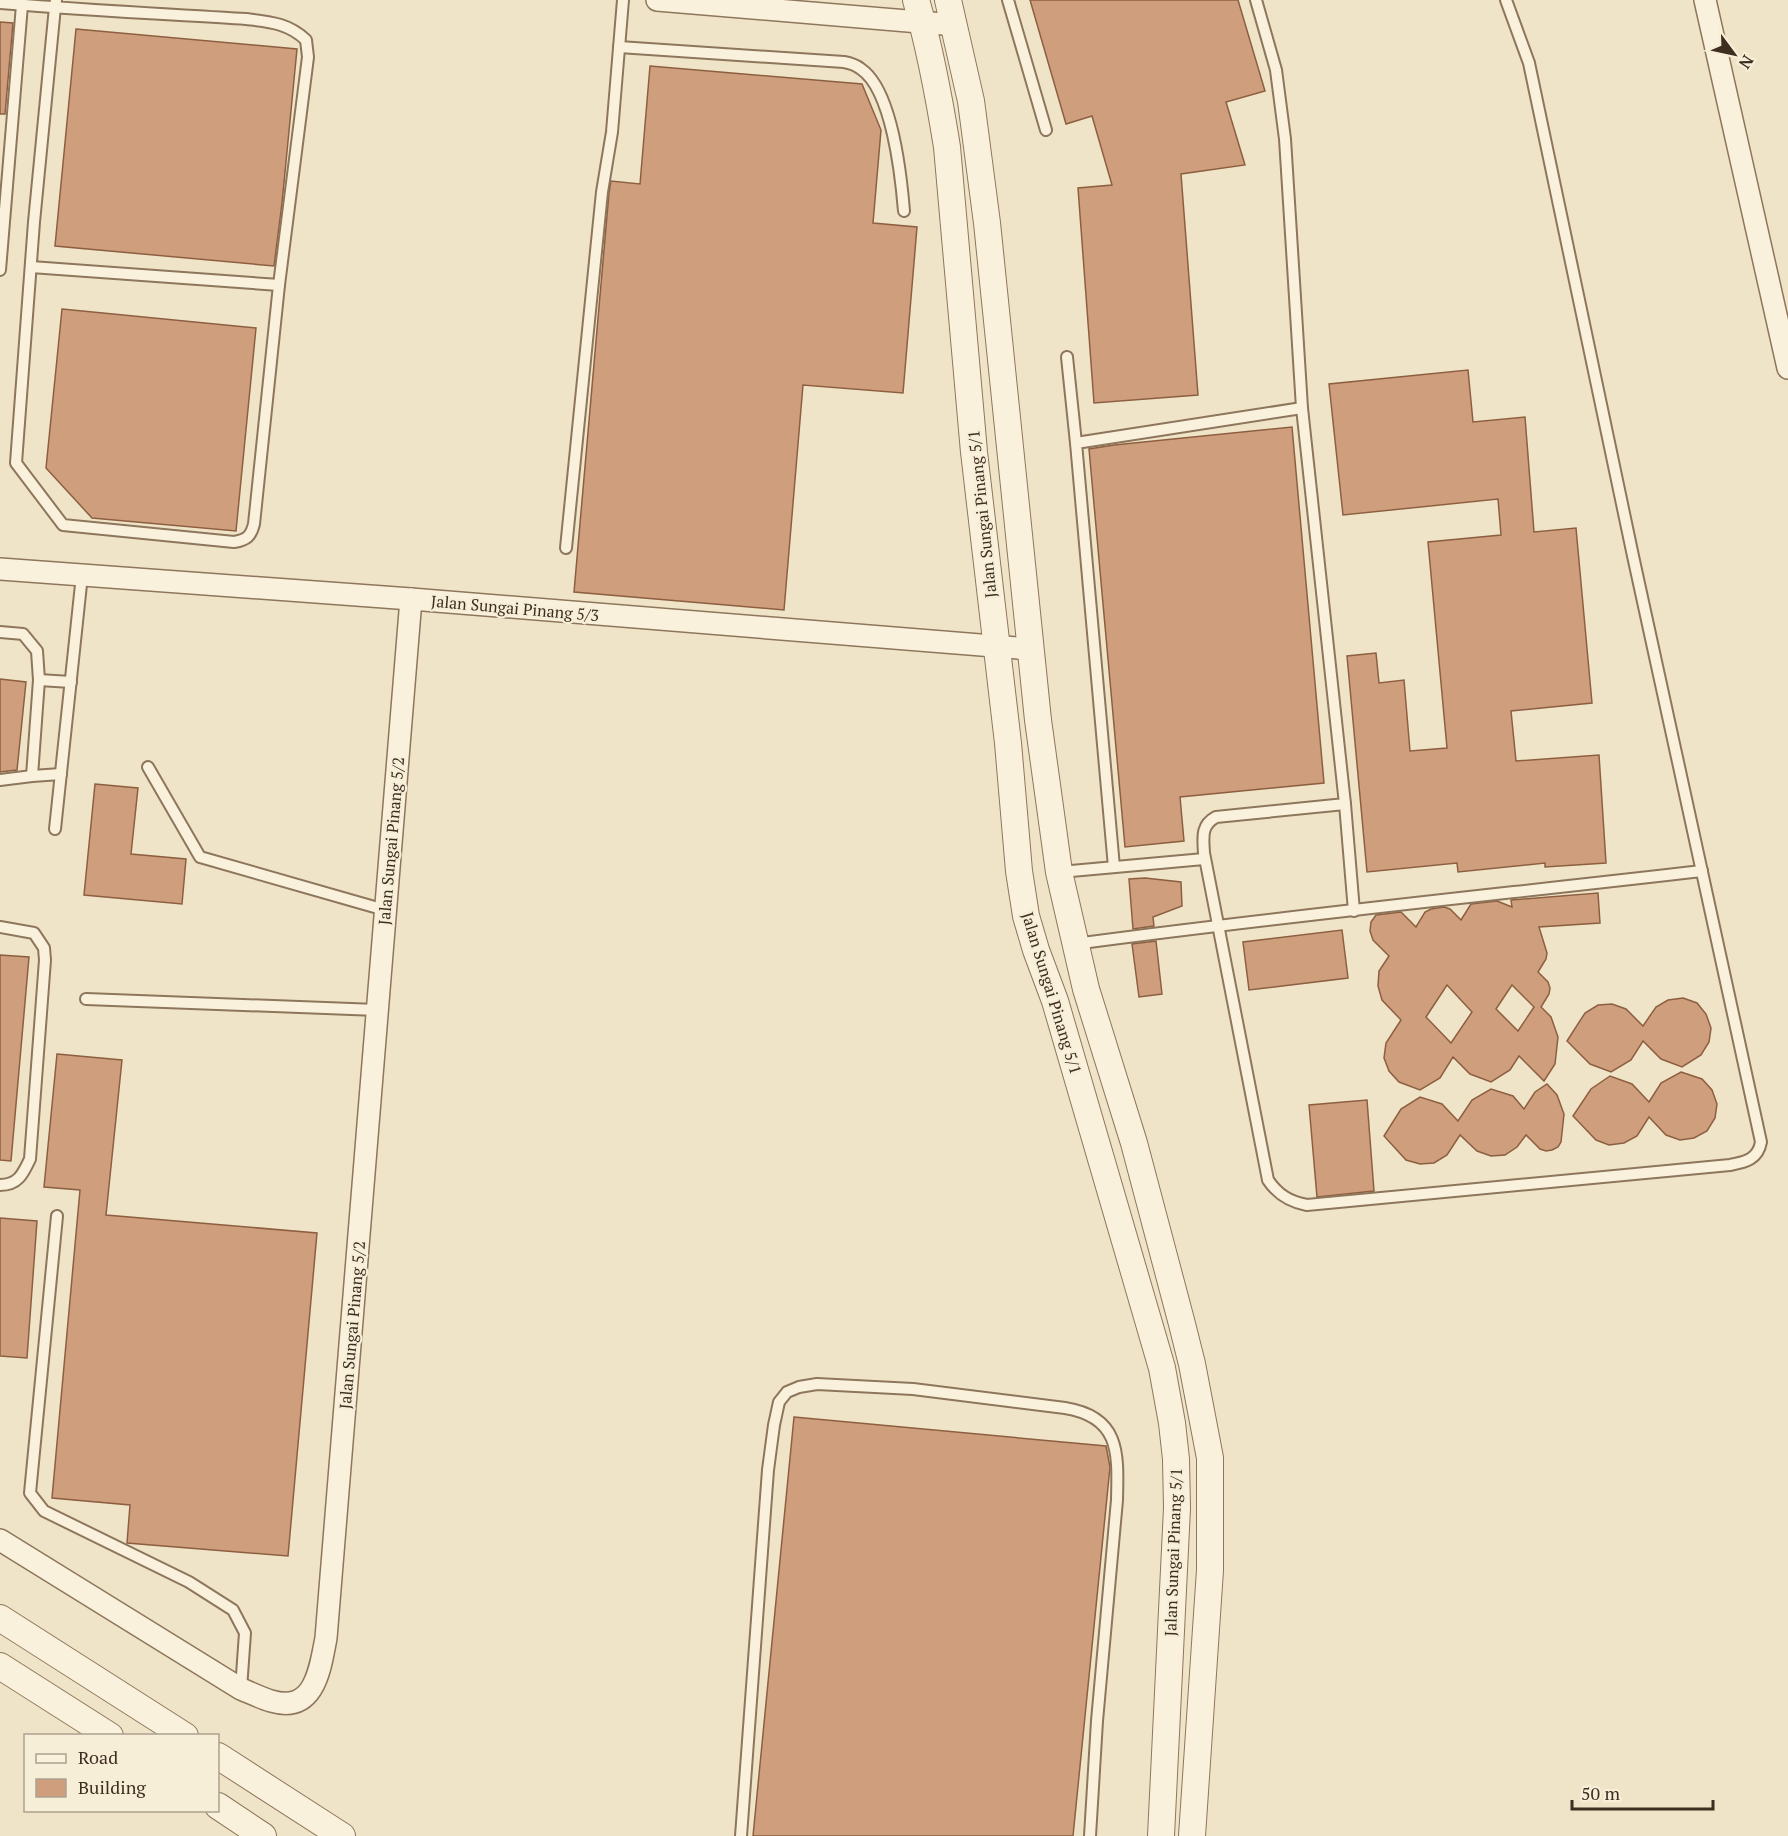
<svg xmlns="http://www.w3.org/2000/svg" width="1788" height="1836" viewBox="0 0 1788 1836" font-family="'PT Serif',serif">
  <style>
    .building { fill: #cf9f7d; stroke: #8d5f41; stroke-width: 1.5; fill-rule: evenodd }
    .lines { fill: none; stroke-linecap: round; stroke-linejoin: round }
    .service-casing { stroke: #8d765c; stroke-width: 14 }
    .minor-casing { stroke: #8d765c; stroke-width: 24 }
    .tertiary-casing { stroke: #8d765c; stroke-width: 28 }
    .service { stroke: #faf1dc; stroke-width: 10 }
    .minor { stroke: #faf1dc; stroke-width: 21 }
    .tertiary { stroke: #faf1dc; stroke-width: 26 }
    .labels { text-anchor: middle; stroke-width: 4.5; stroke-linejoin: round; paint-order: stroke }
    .street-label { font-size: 16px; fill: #3d2e20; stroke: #f7eed8 }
  </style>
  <rect width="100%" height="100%" fill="#f0e4c8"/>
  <g class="building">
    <polygon points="1030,0 1238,0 1265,91 1226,102 1245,165 1181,174 1198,395 1094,403 1078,188 1112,185 1092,116 1066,124"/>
    <polygon points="0,22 13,23 5,114 0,114"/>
    <polygon points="76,29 297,49 282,203 274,266 55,246"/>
    <polygon points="650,66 862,84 881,130 873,223 917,227 903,393 803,385 784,610 574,592 609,193 611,181 640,184"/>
    <polygon points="62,309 256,328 236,531 92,518 46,468"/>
    <polygon points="1468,370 1473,422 1525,417 1534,532 1576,528 1592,703 1511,711 1516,761 1599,755 1606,863 1545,867 1545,863 1458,872 1457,863 1367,872 1347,656 1376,653 1379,683 1404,680 1410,751 1447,748 1428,542 1501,535 1498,499 1343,515 1329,384"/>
    <polygon points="1292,427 1324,783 1180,797 1184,841 1125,847 1089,449 1114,445"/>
    <polygon points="0,679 26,682 17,770 0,772"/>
    <polygon points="95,784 138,788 131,854 186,859 182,904 84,895"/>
    <polygon points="1145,878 1181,882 1182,906 1153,917 1154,926 1133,929 1129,879"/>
    <path d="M1598,893l2,30 -61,4 8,26 -1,6 -8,13 10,10 2,6 -1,6 -8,13 10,10 7,20 -3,27 -11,17 -25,-25 -9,14 -19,12 -21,-8 -17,-17 -13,21 -20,12 -21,-8 -10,-11 -5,-13 2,-15 15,-23 -19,-20 -4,-14 1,-15 10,-15 -16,-16 -3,-9 1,-9 5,-7 25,-3 15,15 9,-15 6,-3 13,-2 6,2 11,11 10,-16 26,-3 15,6 -1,-7zM1447,985l25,27 -21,31 -25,-26zM1512,985l22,22 -16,24 -22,-22z"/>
    <polygon points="1342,930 1348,978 1249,990 1243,942"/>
    <polygon points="1156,941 1162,994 1139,997 1132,944"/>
    <polygon points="0,955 29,957 11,1161 0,1160"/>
    <polygon points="1683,998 1697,1003 1706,1014 1711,1028 1709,1042 1701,1055 1682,1067 1661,1059 1643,1041 1631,1060 1611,1072 1590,1064 1567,1041 1585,1013 1598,1005 1612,1004 1626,1009 1643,1026 1656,1007 1668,1000"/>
    <polygon points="57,1054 122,1060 106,1215 317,1233 288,1556 127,1543 130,1505 52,1498 80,1190 44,1187"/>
    <polygon points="1681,1072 1702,1079 1712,1090 1717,1104 1715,1118 1707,1131 1694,1138 1680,1140 1666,1135 1649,1117 1637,1136 1624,1143 1609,1145 1596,1140 1573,1116 1591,1089 1610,1076 1632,1084 1649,1102 1661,1083"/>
    <polygon points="1547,1084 1557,1095 1564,1114 1561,1142 1558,1147 1552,1150 1546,1151 1540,1149 1526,1135 1517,1147 1505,1155 1491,1156 1477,1151 1460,1135 1447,1155 1434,1163 1420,1164 1406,1160 1384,1136 1401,1109 1420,1097 1442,1104 1458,1121 1472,1100 1491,1089 1513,1096 1524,1109 1535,1092"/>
    <polygon points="1367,1100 1374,1191 1317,1197 1309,1105"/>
    <polygon points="0,1218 37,1221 27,1358 0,1356"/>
    <polygon points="794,1417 1106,1446 1110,1467 1073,1836 753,1836"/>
  </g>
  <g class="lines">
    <g class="service-casing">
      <g id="service">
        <polyline points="1008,0 1046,130"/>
        <path d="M1256,0l20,70 9,69 17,269 43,396 -129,13c-15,8 -13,20 -12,36l64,327c10,15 22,22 39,25l423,-40c16,-3 28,-6 31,-23l-128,-586 -104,-493 -23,-63"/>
        <path d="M0,3c82,7 164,11 246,16 24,3 42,4 60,21l2,17 -29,228 -25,239c-3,12 -7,16 -20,18l-171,-17 -47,-62 18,-241 21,-215 1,-7"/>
        <path d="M619,47l225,15c6,1 12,3 17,7 31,21 40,106 43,142"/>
        <polyline points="31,267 279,285"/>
        <polyline points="0,270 22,5"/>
        <polyline points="1067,357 1076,443"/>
        <polyline points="566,548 602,192 612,132 623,0"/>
        <polyline points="0,632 23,634 37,651 39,680 32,776"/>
        <polyline points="39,680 71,682"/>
        <polyline points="148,767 200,857 385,910"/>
        <polyline points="0,780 32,776 61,774"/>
        <polyline points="1345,804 1354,911"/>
        <polyline points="55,829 82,575"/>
        <polyline points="1114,867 1076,443 1302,408"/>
        <polyline points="1060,872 1204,859"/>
        <path d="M0,927l34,6 10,15 1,12 -15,199c-7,15 -12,26 -30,26"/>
        <path d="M1075,944c209,-28 418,-49 627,-73"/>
        <polyline points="86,999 377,1010"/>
        <polyline points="57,1216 30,1493 44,1511 189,1582 233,1610 245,1633 241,1689"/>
        <path d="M741,1836l27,-366 6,-45 5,-23 8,-10 12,-5 18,-3 96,5 152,19c56,9 53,46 52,92l-20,221 -7,115"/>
      </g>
    </g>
    <g class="minor-casing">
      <g id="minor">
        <polyline points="657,0 955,25"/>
        <polyline points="1705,0 1788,368"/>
        <polyline points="0,569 411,599 1030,649"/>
        <path d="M0,1540l241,149c10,4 20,9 30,12 44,13 49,-32 55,-63l85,-1039"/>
      </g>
    </g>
    <g class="tertiary-casing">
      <g id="tertiary">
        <path d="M916,0c14,48 23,97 31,147l27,305 34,291 11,128 7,45 10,34 19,51 107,367 10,55 4,36 1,49 -16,328"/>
        <polyline points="948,0 971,101 987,223 1038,720 1059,872 1086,989 1134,1143 1182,1324 1192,1364 1210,1458 1210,1570 1192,1836"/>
        <polyline points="0,1618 185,1736"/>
        <polyline points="0,1666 110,1736"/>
        <polyline points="218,1756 342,1836"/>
        <polyline points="218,1806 263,1836"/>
      </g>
    </g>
    <use href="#service" class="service"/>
    <use href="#minor" class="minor"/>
    <use href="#tertiary" class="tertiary"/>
  </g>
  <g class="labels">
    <g class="street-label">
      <text transform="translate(982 514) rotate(-96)" y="6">Jalan Sungai Pinang 5/1</text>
      <text transform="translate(515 608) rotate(5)" y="6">Jalan Sungai Pinang 5/3</text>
      <text transform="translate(391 841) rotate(-85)" y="6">Jalan Sungai Pinang 5/2</text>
      <text transform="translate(1052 993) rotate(73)" y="6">Jalan Sungai Pinang 5/1</text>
      <text transform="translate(352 1325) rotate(-85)" y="6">Jalan Sungai Pinang 5/2</text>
      <text transform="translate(1173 1552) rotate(-88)" y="6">Jalan Sungai Pinang 5/1</text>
    </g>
  </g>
  <rect x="24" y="1734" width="195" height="78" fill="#f7eed8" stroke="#ada18e" stroke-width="1.5"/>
  <rect x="36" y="1754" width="30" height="9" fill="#faf1dc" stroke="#ada18e" stroke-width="1.5"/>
  <text x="78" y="1764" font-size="18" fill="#3d2e20">Road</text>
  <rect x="36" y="1779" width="30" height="18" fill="#cf9f7d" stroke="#ada18e" stroke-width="1.5"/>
  <text x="78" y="1794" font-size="18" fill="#3d2e20">Building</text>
  <g transform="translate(1734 54) rotate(123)" stroke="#f7eed8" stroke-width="4.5" paint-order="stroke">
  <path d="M0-4.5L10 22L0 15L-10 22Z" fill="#3d2e20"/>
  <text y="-9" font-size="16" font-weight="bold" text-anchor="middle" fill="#3d2e20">N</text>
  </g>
  <path d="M1572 1800v9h141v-9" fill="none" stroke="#3d2e20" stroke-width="3"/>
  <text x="1581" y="1800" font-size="18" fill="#3d2e20" stroke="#f7eed8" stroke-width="4.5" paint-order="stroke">50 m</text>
</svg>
